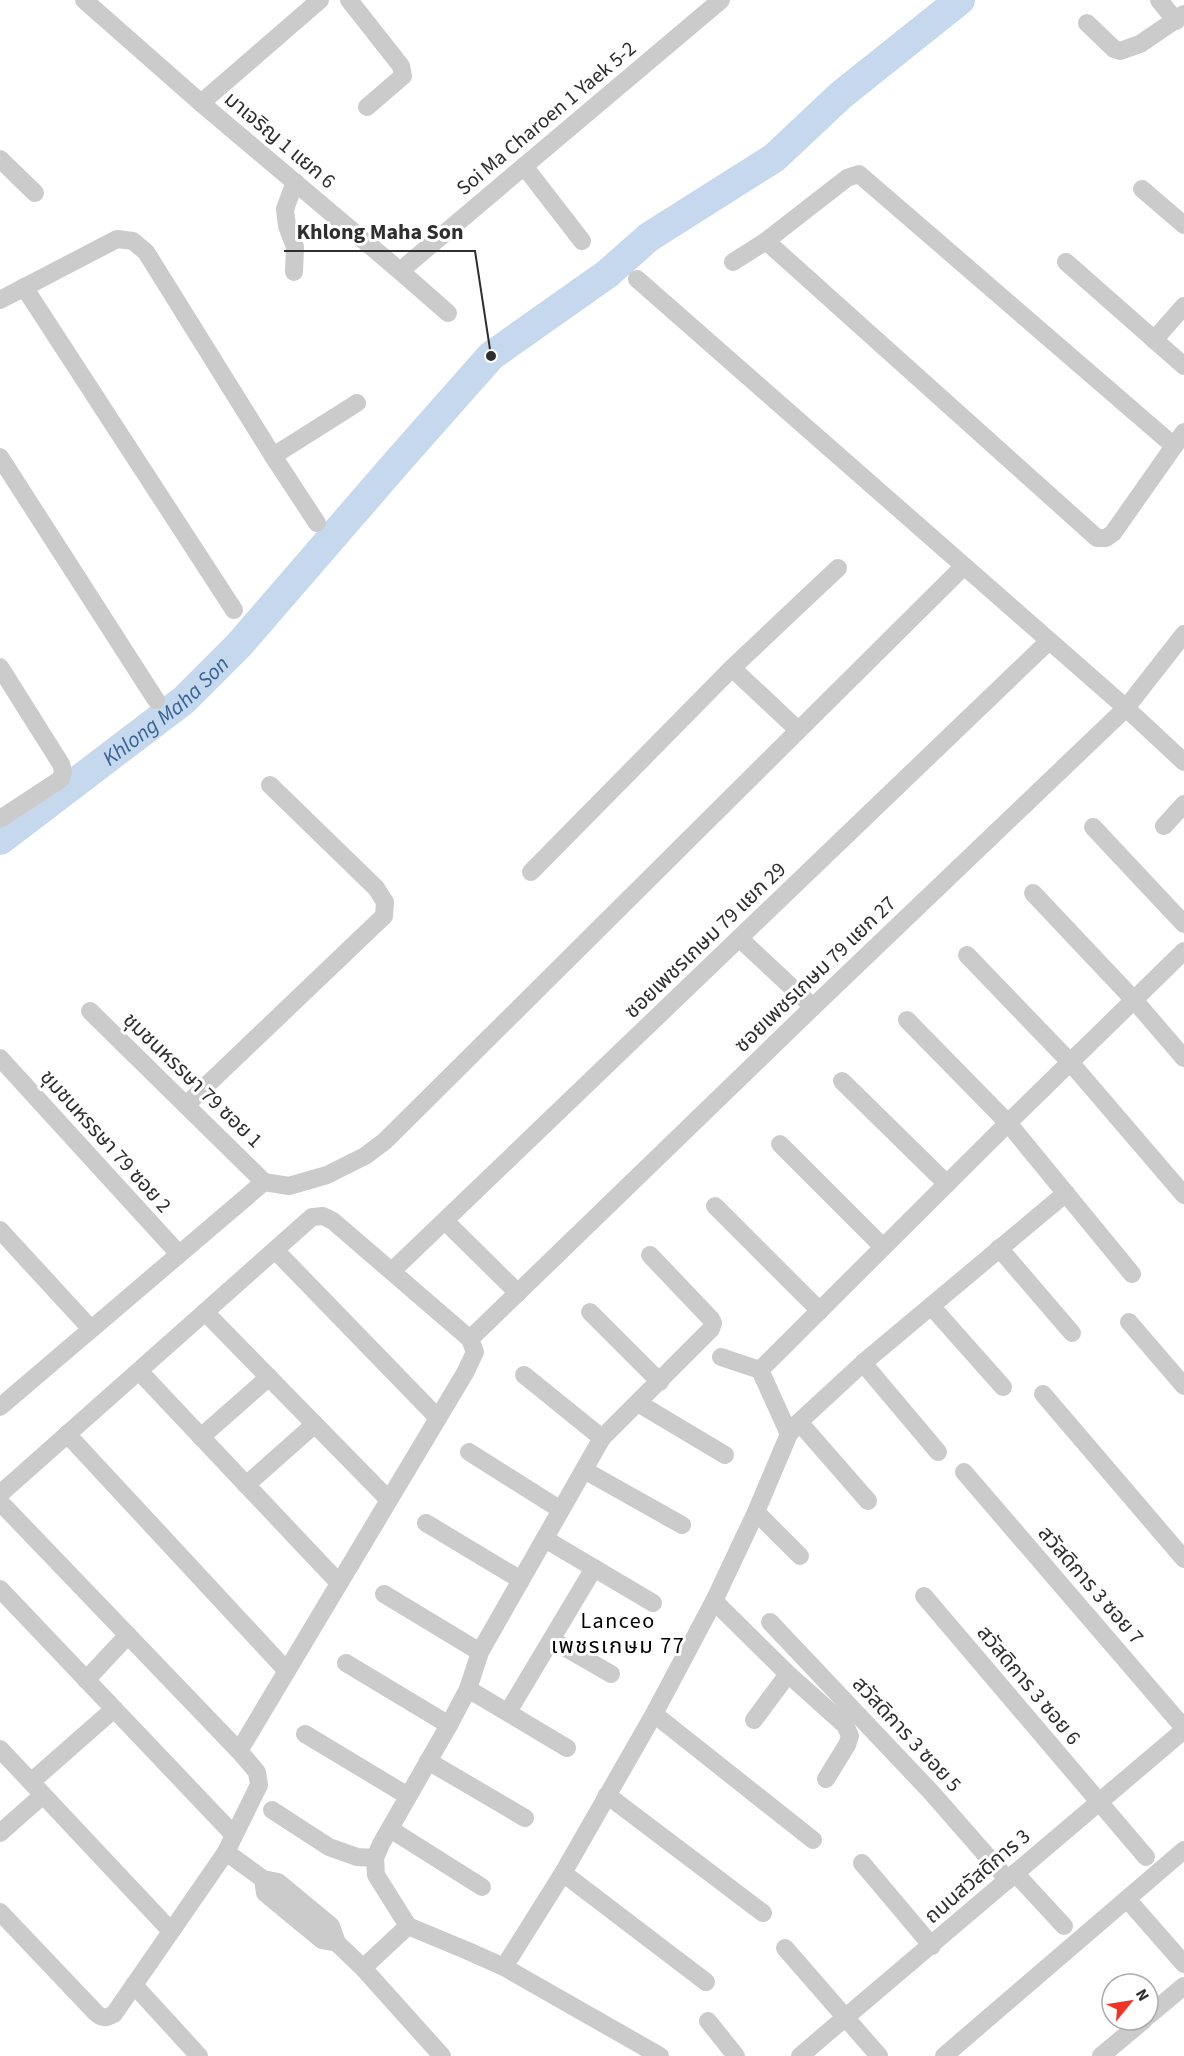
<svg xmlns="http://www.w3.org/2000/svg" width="1184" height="2056" viewBox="0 0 1184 2056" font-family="'Source Sans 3','Noto Sans Thai',sans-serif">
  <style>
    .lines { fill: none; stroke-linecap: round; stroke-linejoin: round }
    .river { stroke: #c5d8ee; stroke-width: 30 }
    .minor { stroke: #cbcbcb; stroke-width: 18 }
    .labels { text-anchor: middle; stroke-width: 6; stroke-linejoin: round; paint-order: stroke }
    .street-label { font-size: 21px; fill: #2e2e2e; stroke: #fff }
    .water-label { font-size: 22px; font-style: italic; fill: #376295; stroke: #fff }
    .neighbourhood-label { font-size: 22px; letter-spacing: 1.5px; fill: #000; stroke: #fff }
    .leader { fill: none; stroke: #2e2e2e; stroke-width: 2 }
    .callout-dot { fill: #2e2e2e; stroke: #fff; stroke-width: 2 }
    .callout-label { font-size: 22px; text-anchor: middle; font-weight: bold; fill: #2e2e2e; stroke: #fff; stroke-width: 6; stroke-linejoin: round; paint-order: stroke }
  </style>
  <rect width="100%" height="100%" fill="#fff"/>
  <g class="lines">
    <path class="river" id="s1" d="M0,840l184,-140 55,-55 160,-185 92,-104 116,-82 42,-37 125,-79 67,-63 119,-95"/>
    <g class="minor">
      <polyline points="84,0 201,103 400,271 448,313"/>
      <polyline points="349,0 401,66 403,76 367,107"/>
      <polyline points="1159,0 1176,21"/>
      <polyline points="1087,23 1114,49 1120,51 1140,44 1184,14"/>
      <polyline points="201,103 320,0"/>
      <polyline points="0,159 35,193"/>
      <polyline points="524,166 582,241"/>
      <polyline points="1142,189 1184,225"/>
      <polyline points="766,241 1097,538 1106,538 1113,533 1184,432"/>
      <polyline points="733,262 766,241 847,178 859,174 1174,446"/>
      <polyline points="1066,262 1184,366"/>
      <polyline points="400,271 721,0"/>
      <polyline points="294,272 295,247 287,226 285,209 295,182"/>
      <polyline points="637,279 1126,708 1184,762"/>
      <polyline points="24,287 234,610"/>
      <polyline points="0,300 117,239 133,241 146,252 273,456 317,523"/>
      <polyline points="1154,340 1184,306"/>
      <polyline points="273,456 357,403"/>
      <polyline points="0,457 156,700"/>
      <polyline points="0,667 61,764 63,771 61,779 0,819"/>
      <polyline points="732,668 798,730"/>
      <polyline points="1164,826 1184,804"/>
      <polyline points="1093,827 1184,924"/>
      <polyline points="531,872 732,668 838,568"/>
      <polyline points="1033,893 1134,1000 1184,1058"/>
      <polyline points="739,938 813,1007"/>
      <polyline points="967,955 1070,1062 1184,1195"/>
      <polyline points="90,1011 264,1182"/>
      <polyline points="907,1020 1008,1123 1132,1274"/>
      <polyline points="0,1058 179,1254"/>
      <polyline points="842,1081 947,1184"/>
      <polyline points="186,1105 384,916 385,902 376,888 270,785"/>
      <polyline points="780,1144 883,1247"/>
      <polyline points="715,1206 820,1311"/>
      <polyline points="445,1221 518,1293"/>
      <polyline points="0,1230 91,1329"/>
      <polyline points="999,1248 1072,1333"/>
      <polyline points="275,1250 438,1418"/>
      <polyline points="392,1271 1049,641"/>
      <polyline points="931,1306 1003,1387"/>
      <polyline points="205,1312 389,1500"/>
      <polyline points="590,1312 660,1382"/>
      <polyline points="1129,1322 1184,1386"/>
      <polyline points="470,1339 813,1007 1126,708 1184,634"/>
      <polyline points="863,1363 938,1452"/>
      <polyline points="760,1370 1008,1123 1184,951"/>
      <polyline points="139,1371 339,1583"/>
      <polyline points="524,1375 602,1438"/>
      <polyline points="1043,1394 1184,1559"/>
      <polyline points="638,1403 725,1455"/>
      <polyline points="0,1407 264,1182 289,1186 327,1175 365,1156 385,1141 964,566"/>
      <polyline points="799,1422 868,1501"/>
      <polyline points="67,1434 287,1671"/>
      <polyline points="789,1434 799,1422 863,1363 1066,1193"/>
      <polyline points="201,1437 269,1377"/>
      <polyline points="469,1452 561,1510"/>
      <polyline points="584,1470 682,1525"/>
      <polyline points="964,1472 1184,1728"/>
      <polyline points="246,1485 315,1424"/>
      <polyline points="0,1494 312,1217 323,1216 333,1221 470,1339 475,1352 465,1373 239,1751"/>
      <polyline points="0,1502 239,1751 257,1772 259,1785 226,1852"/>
      <polyline points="756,1512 800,1556"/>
      <polyline points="426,1523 521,1580"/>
      <polyline points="545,1539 653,1603"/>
      <polyline points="0,1589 234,1835"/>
      <polyline points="384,1594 480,1652"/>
      <polyline points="924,1596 1146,1857"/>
      <polyline points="714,1601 788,1674 845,1725 850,1736 847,1745 826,1779"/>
      <polyline points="770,1622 931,1792 1008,1880"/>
      <polyline points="552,1640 611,1674"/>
      <polyline points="346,1663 449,1725"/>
      <polyline points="86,1680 128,1635"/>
      <polyline points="468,1689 567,1748"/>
      <polyline points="508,1712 594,1568"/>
      <polyline points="654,1714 813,1840"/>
      <polyline points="754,1720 788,1674"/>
      <polyline points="305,1734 408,1796"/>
      <polyline points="0,1749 171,1931"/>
      <polyline points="428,1761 525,1818"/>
      <polyline points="31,1782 114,1709"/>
      <polyline points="607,1795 763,1913"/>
      <polyline points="272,1810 329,1847 357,1857 375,1858"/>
      <polyline points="390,1829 482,1887"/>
      <polyline points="0,1833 43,1795"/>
      <polyline points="862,1863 932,1946"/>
      <polyline points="563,1873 706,1982"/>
      <polyline points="1015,1873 1064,1926"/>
      <polyline points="263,1879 265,1893 322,1940 337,1943"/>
      <polyline points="1127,1899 1184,1964"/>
      <path d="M0,1912l96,101c7,6 10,5 18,1l112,-162 37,27 15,3 53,44 6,17 26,25 79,88"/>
      <polyline points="408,1926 468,1951 504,1967 563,1873 654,1714 714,1601 756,1512 789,1434 760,1370 721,1357"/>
      <polyline points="785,1948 879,2056"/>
      <polyline points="504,1967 660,2056"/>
      <polyline points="363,1968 408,1926 376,1875 375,1858 381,1844 449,1725 468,1689 480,1652 602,1438 711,1329 713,1323 711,1319 650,1255"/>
      <polyline points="134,1985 199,2056"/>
      <polyline points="1148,2016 1184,1986"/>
      <polyline points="708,2021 736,2056"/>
      <polyline points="800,2056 1184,1730"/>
      <polyline points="944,2056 1184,1850"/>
      <polyline points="1101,2056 1144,2020"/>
    </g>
  </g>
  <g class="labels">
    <g class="street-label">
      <text transform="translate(546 118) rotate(-40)" y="7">Soi Ma Charoen 1 Yaek 5-2</text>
      <text transform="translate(280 140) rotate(40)" y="7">มาเจริญ 1 แยก 6</text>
      <text transform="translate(705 940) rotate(-44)" y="7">ซอยเพชรเกษม 79 แยก 29</text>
      <text transform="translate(815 974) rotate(-44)" y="7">ซอยเพชรเกษม 79 แยก 27</text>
      <text transform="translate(193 1080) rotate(44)" y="7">ชุมชนหรรษา 79 ซอย 1</text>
      <text transform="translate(106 1141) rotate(48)" y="7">ชุมชนหรรษา 79 ซอย 2</text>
      <text transform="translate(1091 1585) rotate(49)" y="7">สวัสดิการ 3 ซอย 7</text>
      <text transform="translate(1029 1685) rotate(50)" y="7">สวัสดิการ 3 ซอย 6</text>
      <text transform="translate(907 1734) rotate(47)" y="7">สวัสดิการ 3 ซอย 5</text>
      <text transform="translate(977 1876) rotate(-41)" y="7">ถนนสวัสดิการ 3</text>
    </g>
    <g class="water-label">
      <text dy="8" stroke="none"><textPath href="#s1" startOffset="210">Khlong Maha Son</textPath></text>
    </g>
    <g class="neighbourhood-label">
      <text x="618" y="1628">Lanceo<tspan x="618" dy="25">เพชรเกษม 77</tspan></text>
    </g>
  </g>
  <path class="leader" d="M491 356L475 251H284"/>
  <circle class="callout-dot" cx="491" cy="356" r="6"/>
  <g class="callout-label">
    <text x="380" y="239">Khlong Maha Son</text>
  </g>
  <g transform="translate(1130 2002) rotate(60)"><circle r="28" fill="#ffffff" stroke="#ababab" stroke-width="1.5"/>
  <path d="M0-4.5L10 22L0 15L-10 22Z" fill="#f03324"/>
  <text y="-9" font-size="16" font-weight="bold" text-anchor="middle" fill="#2e2e2e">N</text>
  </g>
</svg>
